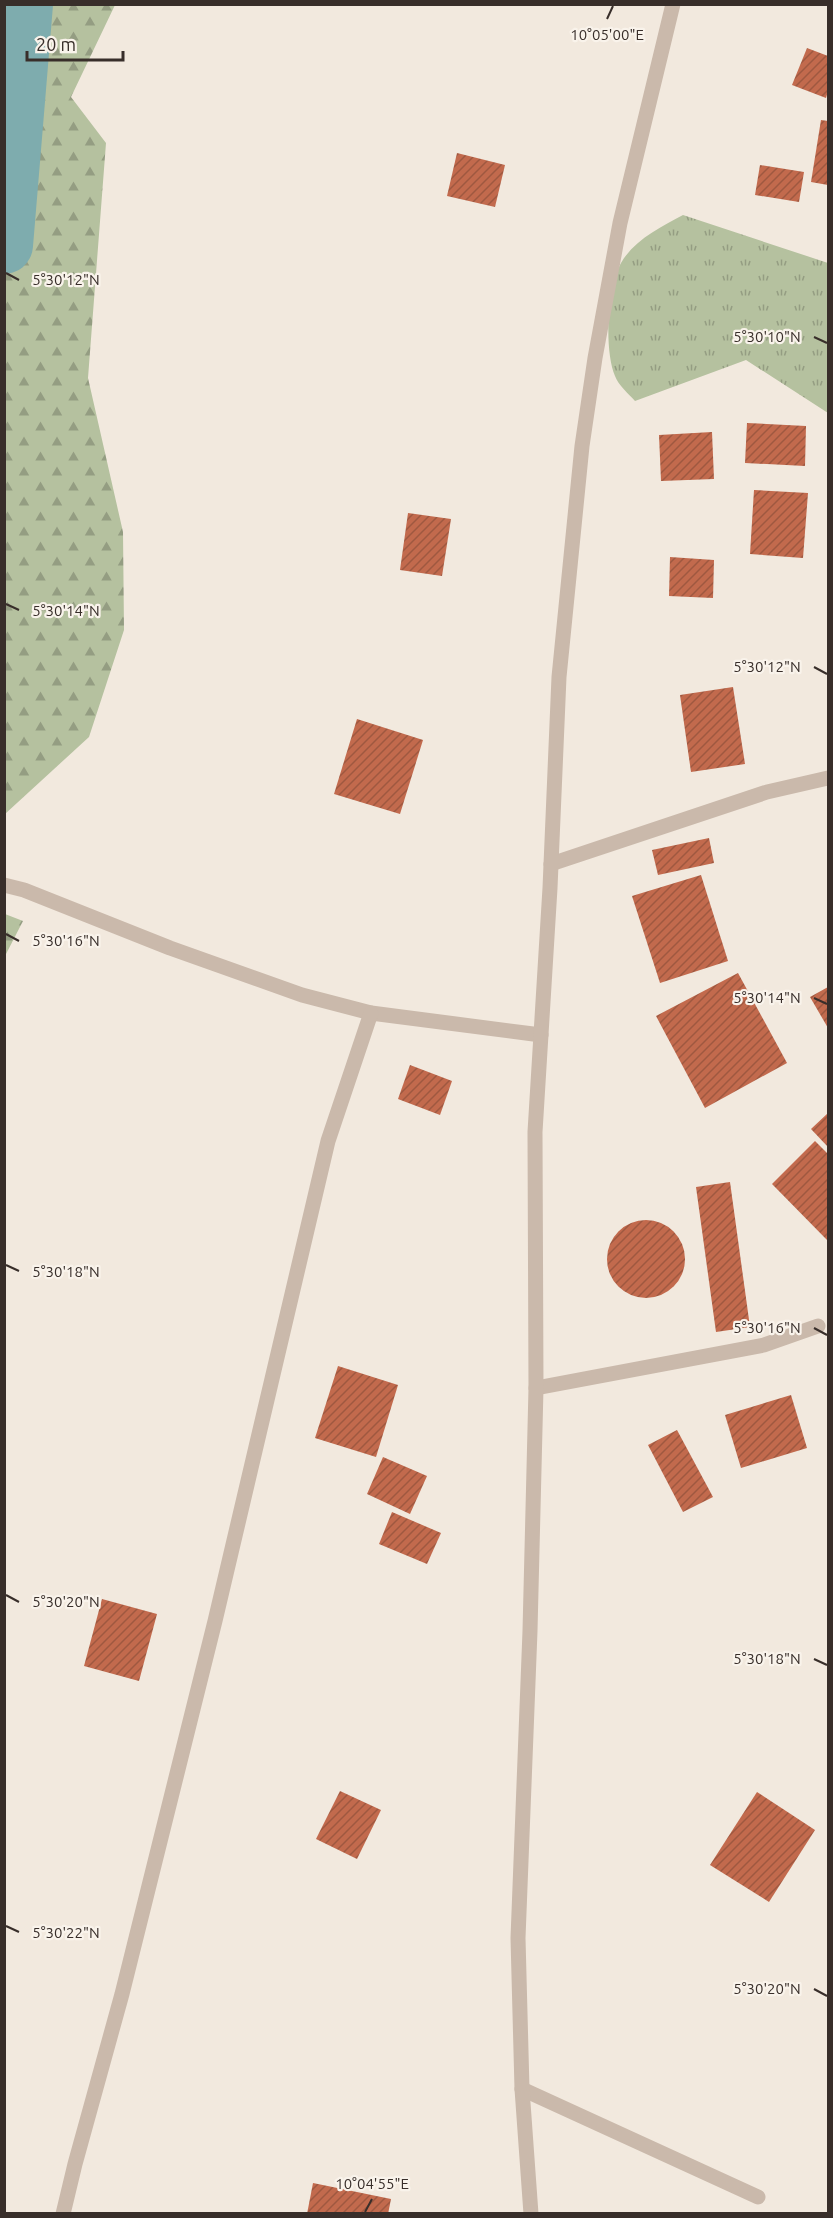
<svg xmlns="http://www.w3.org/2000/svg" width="833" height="2218" viewBox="0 0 833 2218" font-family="Ubuntu,sans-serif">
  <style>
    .grass { fill: url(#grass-tufts) }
    .forest { fill: url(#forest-firs) }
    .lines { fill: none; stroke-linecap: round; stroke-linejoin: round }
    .river { stroke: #7eacae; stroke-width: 58 }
    .building { fill: url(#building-hatch) }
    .minor { stroke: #cab9ab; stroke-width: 15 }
    .ticks { fill: none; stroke: #382e2a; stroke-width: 2 }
    .ticks-label { font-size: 15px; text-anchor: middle; fill: #382e2a; stroke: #f9f3eb; stroke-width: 4.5; stroke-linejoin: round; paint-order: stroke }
  </style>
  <defs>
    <pattern id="grass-tufts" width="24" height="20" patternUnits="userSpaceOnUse" patternTransform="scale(1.5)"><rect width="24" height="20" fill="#b5c19f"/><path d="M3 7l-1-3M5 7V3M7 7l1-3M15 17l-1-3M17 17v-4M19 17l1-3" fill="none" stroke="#949d82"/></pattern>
    <pattern id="forest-firs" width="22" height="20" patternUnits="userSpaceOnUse" patternTransform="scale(1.5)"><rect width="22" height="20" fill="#b5c19f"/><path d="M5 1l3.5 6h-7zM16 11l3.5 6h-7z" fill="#949d82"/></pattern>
    <pattern id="building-hatch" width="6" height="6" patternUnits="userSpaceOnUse" patternTransform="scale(1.5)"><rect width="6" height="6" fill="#c26a4d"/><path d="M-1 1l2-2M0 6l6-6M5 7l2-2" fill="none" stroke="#9f5840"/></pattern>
  </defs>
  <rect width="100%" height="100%" fill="#f2e9de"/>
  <path class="grass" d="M683,215l145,48v150l-82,-53 -111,41c-6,-7 -17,-16 -20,-25 -11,-26 -8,-88 6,-113 13,-23 40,-36 62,-48z"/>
  <g class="forest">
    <polygon points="5,4 115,5 71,97 106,143 88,378 123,532 124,630 89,737 5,814"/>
    <polygon points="5,914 23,921 5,956 4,914"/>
  </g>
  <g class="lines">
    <polyline class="river" points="4,245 24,4"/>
  </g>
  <g class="building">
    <polygon points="807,48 828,56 828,91 826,98 792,85"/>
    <polygon points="821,120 828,121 828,185 811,182"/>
    <polygon points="457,153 505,165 495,207 447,196"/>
    <polygon points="760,165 804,172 799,202 755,195"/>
    <polygon points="747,423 806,426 805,466 745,463"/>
    <polygon points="712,432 714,479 661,481 659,435"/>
    <polygon points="754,490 808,493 803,558 750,554"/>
    <polygon points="408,513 451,519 442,576 400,570"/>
    <polygon points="670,557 714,560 713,598 669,596"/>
    <polygon points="733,687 745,764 691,772 680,695"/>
    <polygon points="357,719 423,740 400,814 334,794"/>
    <polygon points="709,838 714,863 658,875 652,850"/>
    <polygon points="701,875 728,961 660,983 632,896"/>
    <polygon points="738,973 787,1063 705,1108 656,1016"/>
    <polygon points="828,987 828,1028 810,997"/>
    <polygon points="410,1065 452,1081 440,1115 398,1099"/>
    <polygon points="828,1113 828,1147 811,1129"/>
    <polygon points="815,1141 828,1154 828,1241 772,1184"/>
    <polygon points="730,1182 750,1327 716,1332 696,1187"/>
    <circle cx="646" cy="1259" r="39"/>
    <polygon points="338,1366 398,1385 376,1457 315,1438"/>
    <polygon points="791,1395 807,1448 741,1468 725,1415"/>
    <polygon points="677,1430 713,1497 683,1512 648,1445"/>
    <polygon points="383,1457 427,1476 410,1514 367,1494"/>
    <polygon points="392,1512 441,1533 427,1564 379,1544"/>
    <polygon points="102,1599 157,1614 139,1681 84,1666"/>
    <polygon points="340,1791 381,1810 357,1859 316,1839"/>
    <polygon points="757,1792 815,1830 769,1902 710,1865"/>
    <polygon points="313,2183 391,2199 388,2214 307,2214"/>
  </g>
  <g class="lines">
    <g class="minor">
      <polyline points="551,864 767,792 828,778"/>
      <polyline points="4,885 24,890 170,948 302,995 371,1013 541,1035"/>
      <polyline points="536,1388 764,1345 818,1326"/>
      <polyline points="522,2089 758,2197"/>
      <polyline points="63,2214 75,2164 122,1994 215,1621 328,1141 371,1013"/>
      <polyline points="531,2214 522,2089 518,1938 530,1631 536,1388 535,1132 550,888 559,677 582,446 595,358 620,223 673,4"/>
    </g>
  </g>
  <path class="ticks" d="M607,19l6,-13M6,273l13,7M814,337l13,6M6,604l13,6M814,667l13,7M6,934l13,7M814,998l13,6M6,1265l13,6M814,1328l13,7M6,1595l13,7M814,1659l13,6M6,1926l13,6M814,1989l13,7M365,2212l7,-13"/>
  <g class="ticks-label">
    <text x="607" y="40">10°05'00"E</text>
    <text x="66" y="285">5°30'12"N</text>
    <text x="767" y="342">5°30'10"N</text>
    <text x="66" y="616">5°30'14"N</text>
    <text x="767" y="672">5°30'12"N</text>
    <text x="66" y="946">5°30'16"N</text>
    <text x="767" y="1003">5°30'14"N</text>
    <text x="66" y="1277">5°30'18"N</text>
    <text x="767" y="1333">5°30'16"N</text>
    <text x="66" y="1607">5°30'20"N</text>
    <text x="767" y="1664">5°30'18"N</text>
    <text x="66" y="1938">5°30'22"N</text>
    <text x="767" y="1994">5°30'20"N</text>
    <text x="372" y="2189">10°04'55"E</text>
  </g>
  <rect width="833" height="2218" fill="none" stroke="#382e2a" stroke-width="12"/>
  <path d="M27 51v9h96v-9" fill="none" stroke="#382e2a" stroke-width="3"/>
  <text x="36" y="51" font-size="18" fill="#382e2a" stroke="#f9f3eb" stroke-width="4.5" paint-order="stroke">20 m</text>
</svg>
